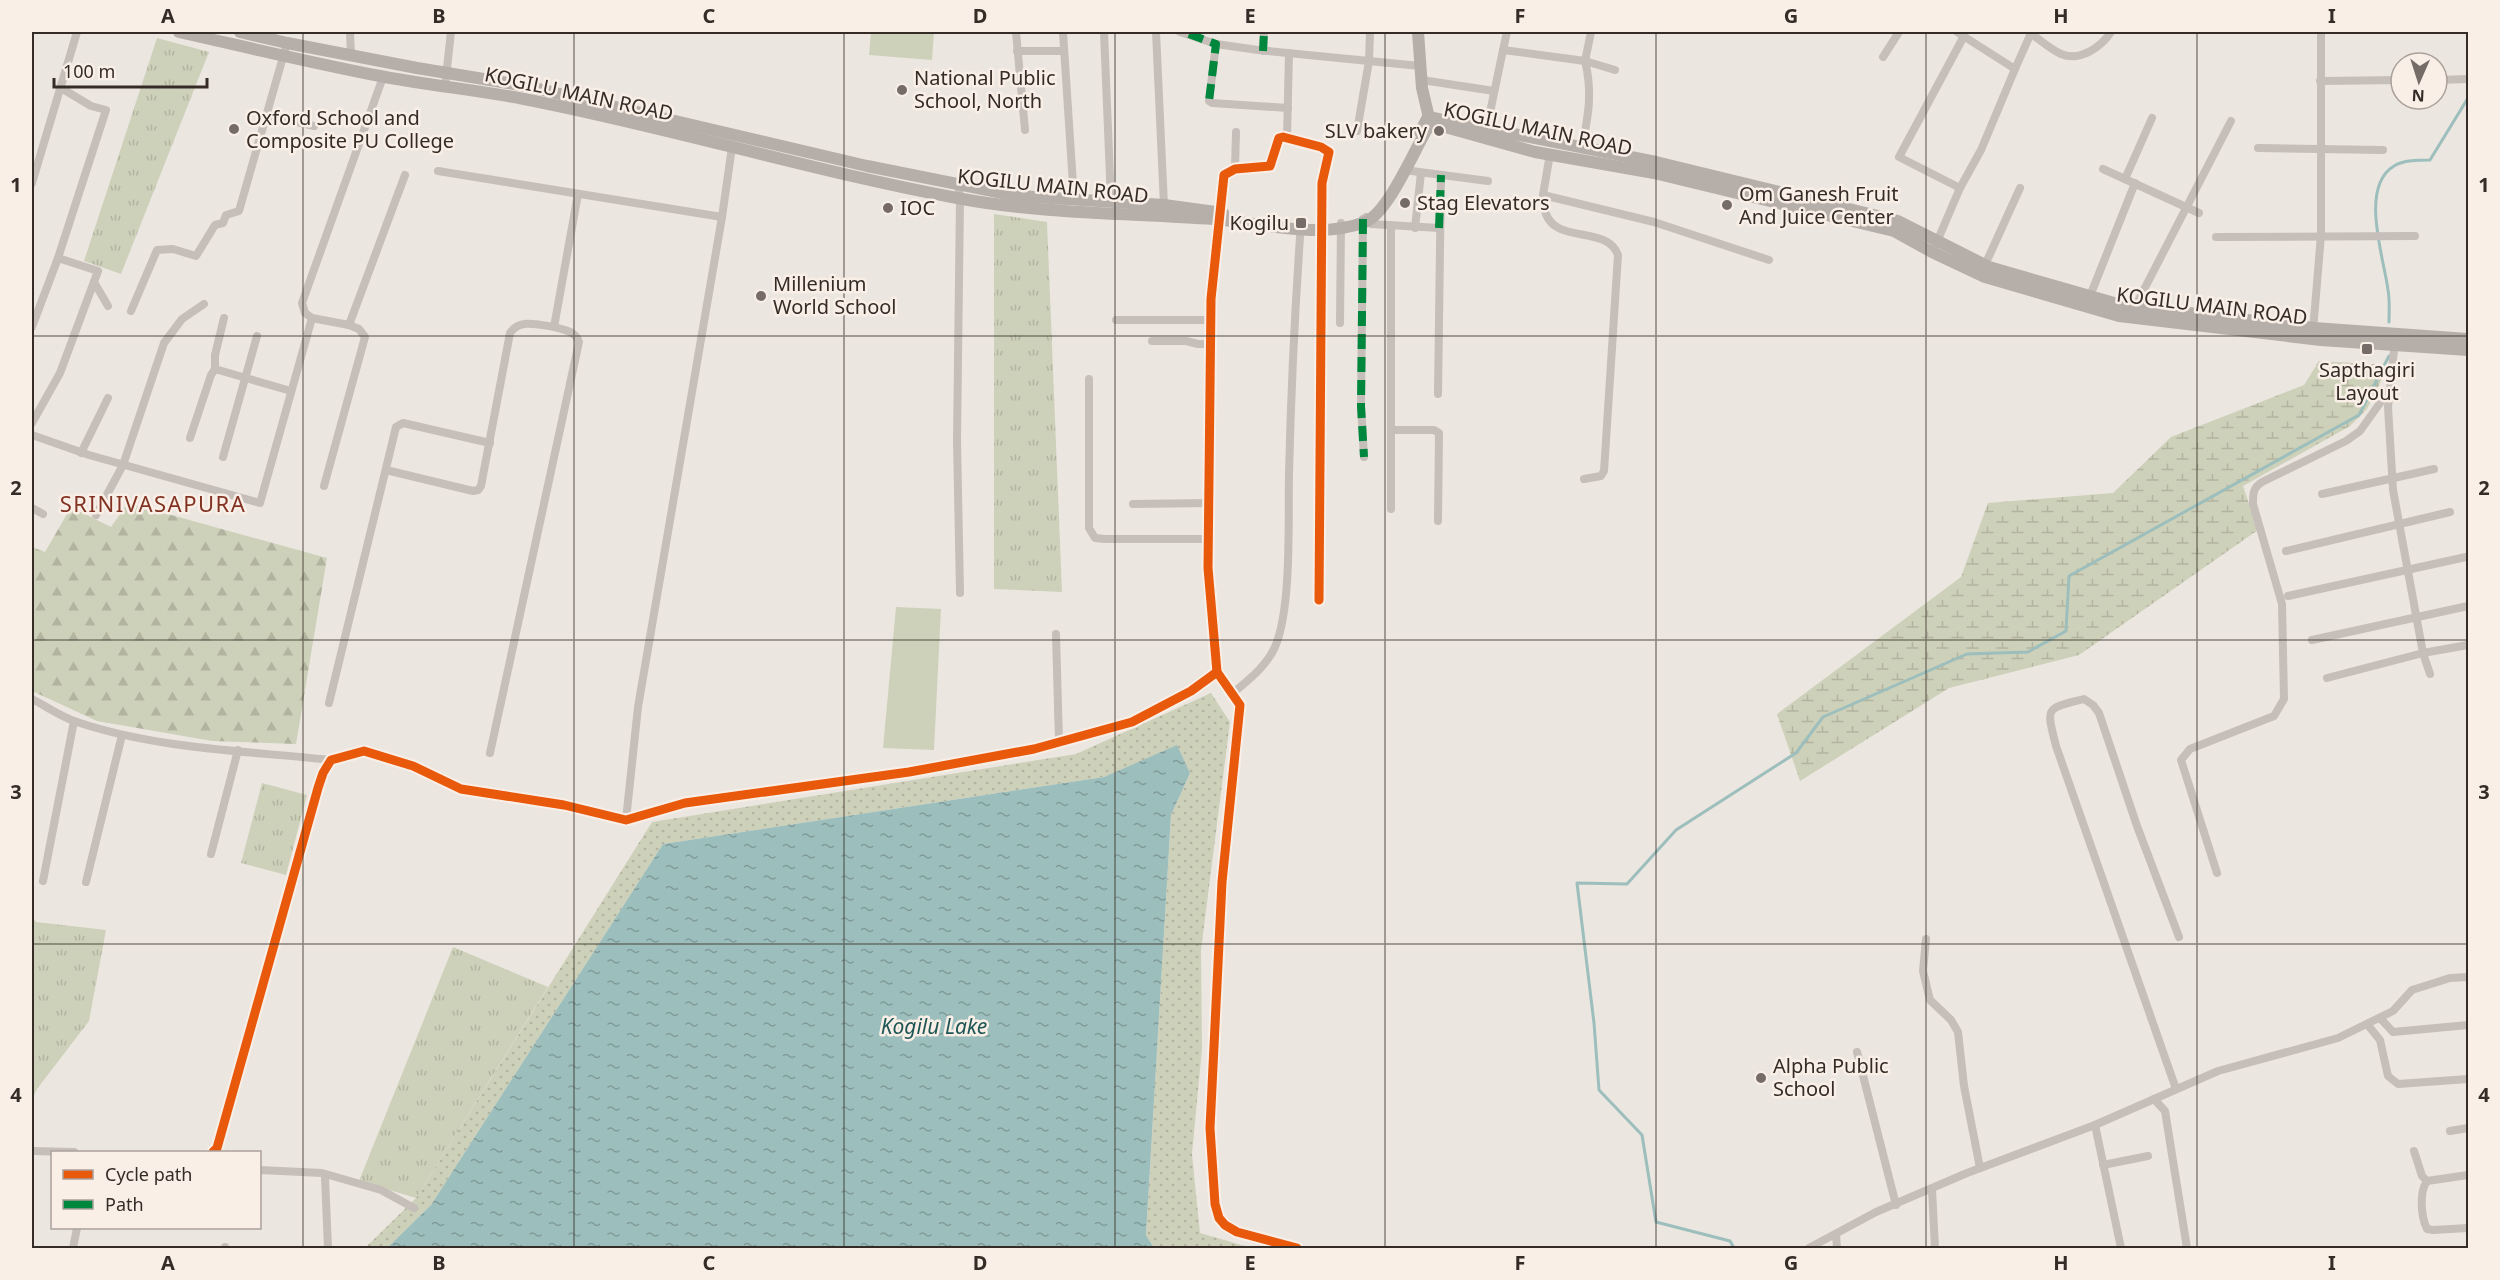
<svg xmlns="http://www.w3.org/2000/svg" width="2500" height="1280" viewBox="0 0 2500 1280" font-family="'Noto Sans',sans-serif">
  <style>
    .grass { fill: url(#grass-tufts) }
    .forest { fill: url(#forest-firs) }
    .wetland { fill: url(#wetland-marsh) }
    .park { fill: url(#park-dots) }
    .pitch { fill: #ced1ba }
    .water { fill: url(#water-ripples) }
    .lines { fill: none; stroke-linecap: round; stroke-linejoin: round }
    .stream { stroke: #9cbebc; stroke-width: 3 }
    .street { stroke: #c5beb9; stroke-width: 8 }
    .secondary { stroke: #b6aea9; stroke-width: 12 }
    .quiet { stroke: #00873e; stroke-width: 8; stroke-dasharray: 15 8; stroke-linecap: butt }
    .cycleway-casing { stroke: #f9efe7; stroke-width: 13 }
    .cycleway { stroke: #e8590c; stroke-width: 9 }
    .grid { fill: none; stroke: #352b27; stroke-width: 1.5; stroke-opacity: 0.55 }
    .poi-dot { fill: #756c68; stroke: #f9efe7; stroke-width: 2 }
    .labels { text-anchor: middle; stroke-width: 5; stroke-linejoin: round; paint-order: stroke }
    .poi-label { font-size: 20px; fill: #352b27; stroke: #f9efe7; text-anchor: start }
    .street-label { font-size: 20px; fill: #352b27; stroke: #f9efe7 }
    .water-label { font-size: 21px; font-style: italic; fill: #1e5655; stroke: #f9efe7 }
    .quarter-label { font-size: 22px; letter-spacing: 1.5px; fill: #823222; stroke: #f9efe7 }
    .neatline { fill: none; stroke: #352b27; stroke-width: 2 }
    .grid-label { font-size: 20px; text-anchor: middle; font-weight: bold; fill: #352b27 }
  </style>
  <defs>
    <pattern id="grass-tufts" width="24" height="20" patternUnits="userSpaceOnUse" patternTransform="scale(1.5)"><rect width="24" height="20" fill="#ced1ba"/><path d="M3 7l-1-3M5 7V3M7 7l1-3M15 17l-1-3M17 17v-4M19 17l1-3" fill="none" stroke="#b2b4a0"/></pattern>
    <pattern id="forest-firs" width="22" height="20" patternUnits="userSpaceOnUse" patternTransform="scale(1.5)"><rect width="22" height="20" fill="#ced1ba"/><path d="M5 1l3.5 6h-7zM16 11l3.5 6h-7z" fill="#b2b4a0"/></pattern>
    <pattern id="wetland-marsh" width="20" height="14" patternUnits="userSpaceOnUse" patternTransform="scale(1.5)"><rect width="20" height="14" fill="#ced1ba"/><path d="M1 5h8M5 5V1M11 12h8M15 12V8" fill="none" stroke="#b2b4a0"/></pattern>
    <pattern id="park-dots" width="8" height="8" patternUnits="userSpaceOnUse" patternTransform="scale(1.5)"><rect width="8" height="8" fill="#ced1ba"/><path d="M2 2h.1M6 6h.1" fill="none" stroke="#b2b4a0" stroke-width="1.8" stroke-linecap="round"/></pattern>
    <pattern id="water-ripples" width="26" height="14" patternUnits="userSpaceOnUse" patternTransform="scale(1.5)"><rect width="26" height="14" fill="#9cbebc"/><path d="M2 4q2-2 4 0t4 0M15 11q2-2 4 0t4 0" fill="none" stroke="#809b99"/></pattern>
  </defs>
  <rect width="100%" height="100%" fill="#ece6e0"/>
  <g class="grass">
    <polygon points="157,38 209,52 121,274 84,261"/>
    <polygon points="994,214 1047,222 1062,592 994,589"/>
    <polygon points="262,783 307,795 286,875 241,863"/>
    <polygon points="32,917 36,922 106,930 89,1021 37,1089 32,1099"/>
    <polygon points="453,947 548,987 416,1198 359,1181"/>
  </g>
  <polygon class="forest" points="128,503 327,558 296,744 212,741 97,721 32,691 32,547 45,552 71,507 111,527"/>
  <polygon class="wetland" points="2319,361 2389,365 2367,409 2350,426 2243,486 2258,530 2079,655 1949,688 1800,781 1777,714 1961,577 1988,503 2113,493 2171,437 2304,385"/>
  <polygon class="park" points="1211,693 1230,722 1201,950 1202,1049 1192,1154 1200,1233 1252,1248 1154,1248 1146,1235 1171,815 1190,773 1177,746 1104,777 663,844 431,1205 387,1248 365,1248 416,1198 652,822 1076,754"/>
  <g class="pitch">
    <polygon points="871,32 934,32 932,60 869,55"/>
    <polygon points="896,607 941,609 934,750 883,748"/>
  </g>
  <polygon class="water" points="1177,745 1190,773 1171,815 1146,1235 1154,1248 387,1248 431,1205 663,844 1104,777"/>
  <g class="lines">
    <g class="stream">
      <path d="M2389,322c0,-10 1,-22 -1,-32 -4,-32 -29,-103 6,-124 9,-6 25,-6 36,-6l38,-62"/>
      <polyline points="1734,1248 1730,1241 1656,1222 1642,1135 1599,1090 1594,1023 1577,883 1627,884 1676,830 1796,753 1823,717 1967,654 2028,652 2066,631 2069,576 2359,415 2389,356"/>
    </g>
    <g class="street">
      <polyline points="350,32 351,56"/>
      <polyline points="1016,32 1025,130"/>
      <polyline points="1063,32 1074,200"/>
      <polyline points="1104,32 1111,202"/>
      <polyline points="1156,32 1164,205"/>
      <polyline points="1180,32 1216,44 1258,50 1369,61 1370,32"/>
      <polyline points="1957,32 2015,69 1981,150 1960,188"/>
      <path d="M2029,32c10,7 21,17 32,22 19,8 40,-7 50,-22"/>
      <polyline points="1216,44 1209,101 1212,103 1288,108"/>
      <polyline points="1503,50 1507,32"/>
      <polyline points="1017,51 1064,51"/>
      <polyline points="1263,51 1264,32"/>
      <polyline points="1883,57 1899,32"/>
      <polyline points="1585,61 1615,70"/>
      <polyline points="2015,69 2031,33"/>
      <polyline points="383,77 302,303 305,313 312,318 349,325 405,175"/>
      <polyline points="1422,80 1494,91"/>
      <polyline points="2437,80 2468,79"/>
      <polyline points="2320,81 2401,80"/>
      <polyline points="445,86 451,32"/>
      <polyline points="267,115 314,126"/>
      <polyline points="1487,127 1503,50 1585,61 1591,32"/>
      <polyline points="1357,131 1369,61 1420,66"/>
      <polyline points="1287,138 1289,53"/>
      <path d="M1582,148c6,-32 11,-55 3,-87"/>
      <polyline points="2258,148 2383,150"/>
      <polyline points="1550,154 1543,195 1654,222 1769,260"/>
      <polyline points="1235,169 1236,132"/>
      <polyline points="2103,169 2199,213"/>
      <polyline points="1404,170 1488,181"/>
      <polyline points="438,171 722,217 732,147"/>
      <polyline points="2125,179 2152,118"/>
      <polyline points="32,183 77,32"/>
      <polyline points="958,183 960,199 957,440 960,593"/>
      <path d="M1543,195c1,6 1,14 3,19 11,30 61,11 72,41l-14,216 -3,5 -17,3"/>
      <polyline points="1366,217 1371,224 1439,228"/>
      <polyline points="1363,219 1361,406 1364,457"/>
      <polyline points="1391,225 1391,509"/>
      <polyline points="1415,228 1421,173"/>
      <polyline points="2216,237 2415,236"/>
      <polyline points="1936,244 1960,188 1899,157 1964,36"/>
      <polyline points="1985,265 2020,188"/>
      <polyline points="94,282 108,306"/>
      <polyline points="2090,296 2135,183"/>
      <polyline points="2135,307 2231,121"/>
      <polyline points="131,311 157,250 173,249 196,256 215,225 223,223 226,215 239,211 287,43"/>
      <polyline points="1116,320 1211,320"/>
      <polyline points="1340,323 1341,223"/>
      <polyline points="32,327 58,258 106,110 91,106 61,88"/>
      <polyline points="2313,331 2321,235 2321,32"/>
      <polyline points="1152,341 1186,341 1198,344 1211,344"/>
      <polyline points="2395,341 2388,407 2393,490 2423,653 2430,674"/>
      <polyline points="215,369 215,355 224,318"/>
      <polyline points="1089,379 1089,528 1095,538 1105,539 1209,539"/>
      <polyline points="1438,394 1441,175"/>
      <polyline points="32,423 60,373 98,271 58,258"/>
      <polyline points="1392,430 1434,430 1439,433 1438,521"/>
      <polyline points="32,435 89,455 260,503 312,318"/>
      <polyline points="190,438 211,375 215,369 291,391"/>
      <polyline points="81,453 108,398"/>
      <polyline points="223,457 257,336"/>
      <path d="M386,470l87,21 5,-1 3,-4 29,-153c10,-15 29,-8 44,-6"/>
      <polyline points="324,486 365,337 359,329 349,325"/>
      <polyline points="2322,494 2434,469"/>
      <polyline points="1133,504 1209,503"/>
      <polyline points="32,508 43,514"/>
      <polyline points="96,515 123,465 164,343 182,319 204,304"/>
      <polyline points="2286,551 2450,512"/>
      <polyline points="2288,596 2466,557"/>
      <polyline points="1056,634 1059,742"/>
      <polyline points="2312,640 2468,606"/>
      <polyline points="2327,678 2423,653 2468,645"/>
      <path d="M1232,694c16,-14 34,-27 43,-47 17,-40 13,-127 14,-173 2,-84 6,-167 12,-251"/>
      <path d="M32,699c14,7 29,18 45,23 80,27 170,29 254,38"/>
      <polyline points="329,703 396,427 403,423 490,443"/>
      <path d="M490,753l89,-411c-4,-11 -14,-12 -25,-15l24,-133"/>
      <polyline points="626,820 638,707 722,217"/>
      <polyline points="211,854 238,750"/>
      <path d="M2217,873l-36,-113 9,-11 84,-33 10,-17 -2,-95 -29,-100c0,-11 0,-16 9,-22l84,-41 14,-10 30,-42"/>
      <polyline points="43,881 74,721"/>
      <polyline points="86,882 122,735"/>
      <polyline points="1926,939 1923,971 1930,1000 1951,1020 1958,1032 1964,1086 1980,1168"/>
      <polyline points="2380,1018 2393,1032 2468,1025"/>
      <polyline points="2367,1024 2380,1040 2388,1076 2398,1084 2468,1079"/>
      <polyline points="1857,1052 1896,1205"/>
      <path d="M2176,1089l-120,-343c-10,-40 -11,-37 28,-47l9,6 6,8 38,113 42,111"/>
      <polyline points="2154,1099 2165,1111 2187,1248"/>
      <polyline points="2095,1125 2121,1248"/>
      <polyline points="2450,1131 2468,1128"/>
      <polyline points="32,1151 74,1152"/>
      <polyline points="2414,1151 2422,1176 2427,1181"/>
      <polyline points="213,1152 217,1148 318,788 323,773 331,760 364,751 413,766 461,789 564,805 626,820 685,803 909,772 1034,749 1132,722 1191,691 1217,672"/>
      <polyline points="2103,1165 2148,1156"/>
      <polyline points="260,1170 322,1173 381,1190 414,1208"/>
      <polyline points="325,1178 328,1248"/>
      <path d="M2427,1181c-8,11 -6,36 0,48l6,1 35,-2"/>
      <polyline points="2427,1181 2468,1175"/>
      <polyline points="1932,1189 1935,1248"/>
      <polyline points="1836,1234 1837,1248"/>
      <polyline points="73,1248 77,1228"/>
      <polyline points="225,1248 225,1247"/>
      <polyline points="1297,1248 1237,1232 1225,1225 1219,1218 1215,1204 1210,1128 1222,882 1240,705 1217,672 1208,568 1211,299 1224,175 1235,169 1270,166 1279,138 1283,137 1321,147 1329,152 1322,183 1319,600"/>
      <polyline points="1809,1248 1876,1212 1967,1173 2095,1125 2218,1071 2338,1038 2393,1011 2412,990 2450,978 2468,977"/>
    </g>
    <g class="secondary">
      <path d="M179,32c67,15 133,31 201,44 47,9 96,14 144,23 145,28 287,72 433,99 84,16 171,15 257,21 48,4 105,21 151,3 23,-9 49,-71 62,-93l7,-5 4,1 97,27 119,21 240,58 38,21 53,25 134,39 202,24 147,10"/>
      <polyline points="240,32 287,43 417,68 526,86 867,166 1018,196 1164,205 1223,213"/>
      <polyline points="1418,32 1422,88 1430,122"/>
      <polyline points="1420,132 1428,117 1656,162 1898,221 1989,267 2121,305 2314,328 2468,339"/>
    </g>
    <g class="quiet">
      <polyline points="1189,34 1216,44 1209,101"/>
      <polyline points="1263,51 1264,32"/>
      <polyline points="1363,219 1361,406 1364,457"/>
      <polyline points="1439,228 1441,175"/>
    </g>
    <g class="cycleway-casing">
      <g id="cycleway">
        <polyline points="213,1152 217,1148 318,788 323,773 331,760 364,751 413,766 461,789 564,805 626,820 685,803 909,772 1034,749 1132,722 1191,691 1217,672"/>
        <polyline points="1297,1248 1237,1232 1225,1225 1219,1218 1215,1204 1210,1128 1222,882 1240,705 1217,672 1208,568 1211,299 1224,175 1235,169 1270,166 1279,138 1283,137 1321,147 1329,152 1322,183 1319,600"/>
      </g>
    </g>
    <use href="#cycleway" class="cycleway"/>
  </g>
  <path class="grid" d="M303,32v1216M574,32v1216M844,32v1216M1115,32v1216M1385,32v1216M1656,32v1216M1926,32v1216M2197,32v1216M32,336h2436M32,640h2436M32,944h2436"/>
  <g class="poi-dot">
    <circle cx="902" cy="90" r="6"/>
    <circle cx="234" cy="129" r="6"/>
    <circle cx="1439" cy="131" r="6"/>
    <circle cx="1405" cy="203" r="6"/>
    <circle cx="1727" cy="205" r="6"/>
    <circle cx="888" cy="208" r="6"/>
    <rect x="1295" y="217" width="12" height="12" rx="3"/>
    <circle cx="761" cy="296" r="6"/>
    <rect x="2361" y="343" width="12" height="12" rx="3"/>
    <circle cx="1761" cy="1078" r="6"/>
  </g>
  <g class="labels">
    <g class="poi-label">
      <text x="914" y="85">National Public<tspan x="914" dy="23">School, North</tspan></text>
      <text x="246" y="125">Oxford School and<tspan x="246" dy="23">Composite PU College</tspan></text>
      <text x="1427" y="138" text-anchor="end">SLV bakery</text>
      <text x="1739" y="201">Om Ganesh Fruit<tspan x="1739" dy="23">And Juice Center</tspan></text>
      <text x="1417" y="210">Stag Elevators</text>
      <text x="900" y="215">IOC</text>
      <text x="1289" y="230" text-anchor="end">Kogilu</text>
      <text x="773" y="291">Millenium<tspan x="773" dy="23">World School</tspan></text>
      <text x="2367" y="377" text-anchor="middle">Sapthagiri<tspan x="2367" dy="23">Layout</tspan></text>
      <text x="1773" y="1073">Alpha Public<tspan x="1773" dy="23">School</tspan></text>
    </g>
    <g class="street-label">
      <text transform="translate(579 94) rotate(12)" y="7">KOGILU MAIN ROAD</text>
      <text transform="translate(1538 129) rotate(12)" y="7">KOGILU MAIN ROAD</text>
      <text transform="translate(1053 186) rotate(6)" y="7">KOGILU MAIN ROAD</text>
      <text transform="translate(2212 306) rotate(7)" y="7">KOGILU MAIN ROAD</text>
    </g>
    <g class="water-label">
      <text x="934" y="1034">Kogilu Lake</text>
    </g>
    <g class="quarter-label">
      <text x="153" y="512">SRINIVASAPURA</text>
    </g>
  </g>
  <rect width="2500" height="1280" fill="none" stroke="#f9efe7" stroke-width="66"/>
  <rect x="51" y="1151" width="210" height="78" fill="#f9efe7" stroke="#aba19a" stroke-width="1.5"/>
  <rect x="63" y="1170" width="30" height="9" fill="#e8590c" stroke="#aba19a" stroke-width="1.5"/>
  <text x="105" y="1181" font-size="18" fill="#352b27">Cycle path</text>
  <rect x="63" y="1200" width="30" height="9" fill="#00873e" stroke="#aba19a" stroke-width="1.5"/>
  <text x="105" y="1211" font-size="18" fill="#352b27">Path</text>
  <g transform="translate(2419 81) rotate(183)"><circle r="28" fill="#f9efe7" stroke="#aba19a" stroke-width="1.5"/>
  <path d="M0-4.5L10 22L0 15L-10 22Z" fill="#756c68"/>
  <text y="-9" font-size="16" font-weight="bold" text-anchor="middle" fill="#352b27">N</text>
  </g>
  <path d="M54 78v9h153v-9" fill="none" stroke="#352b27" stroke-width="3"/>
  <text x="63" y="78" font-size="18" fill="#352b27" stroke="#f9efe7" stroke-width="4.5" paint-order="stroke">100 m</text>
  <rect x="33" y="33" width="2434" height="1214" class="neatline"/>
  <g class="grid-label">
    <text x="168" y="23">A</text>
    <text x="439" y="23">B</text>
    <text x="709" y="23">C</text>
    <text x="980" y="23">D</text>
    <text x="1250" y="23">E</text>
    <text x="1520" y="23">F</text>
    <text x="1791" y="23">G</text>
    <text x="2061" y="23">H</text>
    <text x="2332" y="23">I</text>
    <text x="16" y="192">1</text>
    <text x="2484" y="192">1</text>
    <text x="16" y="495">2</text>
    <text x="2484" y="495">2</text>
    <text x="16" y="799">3</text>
    <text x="2484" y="799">3</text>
    <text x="16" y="1102">4</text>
    <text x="2484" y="1102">4</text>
    <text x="168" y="1270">A</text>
    <text x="439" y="1270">B</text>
    <text x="709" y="1270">C</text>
    <text x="980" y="1270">D</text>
    <text x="1250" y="1270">E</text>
    <text x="1520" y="1270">F</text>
    <text x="1791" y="1270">G</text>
    <text x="2061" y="1270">H</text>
    <text x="2332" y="1270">I</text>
  </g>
</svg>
